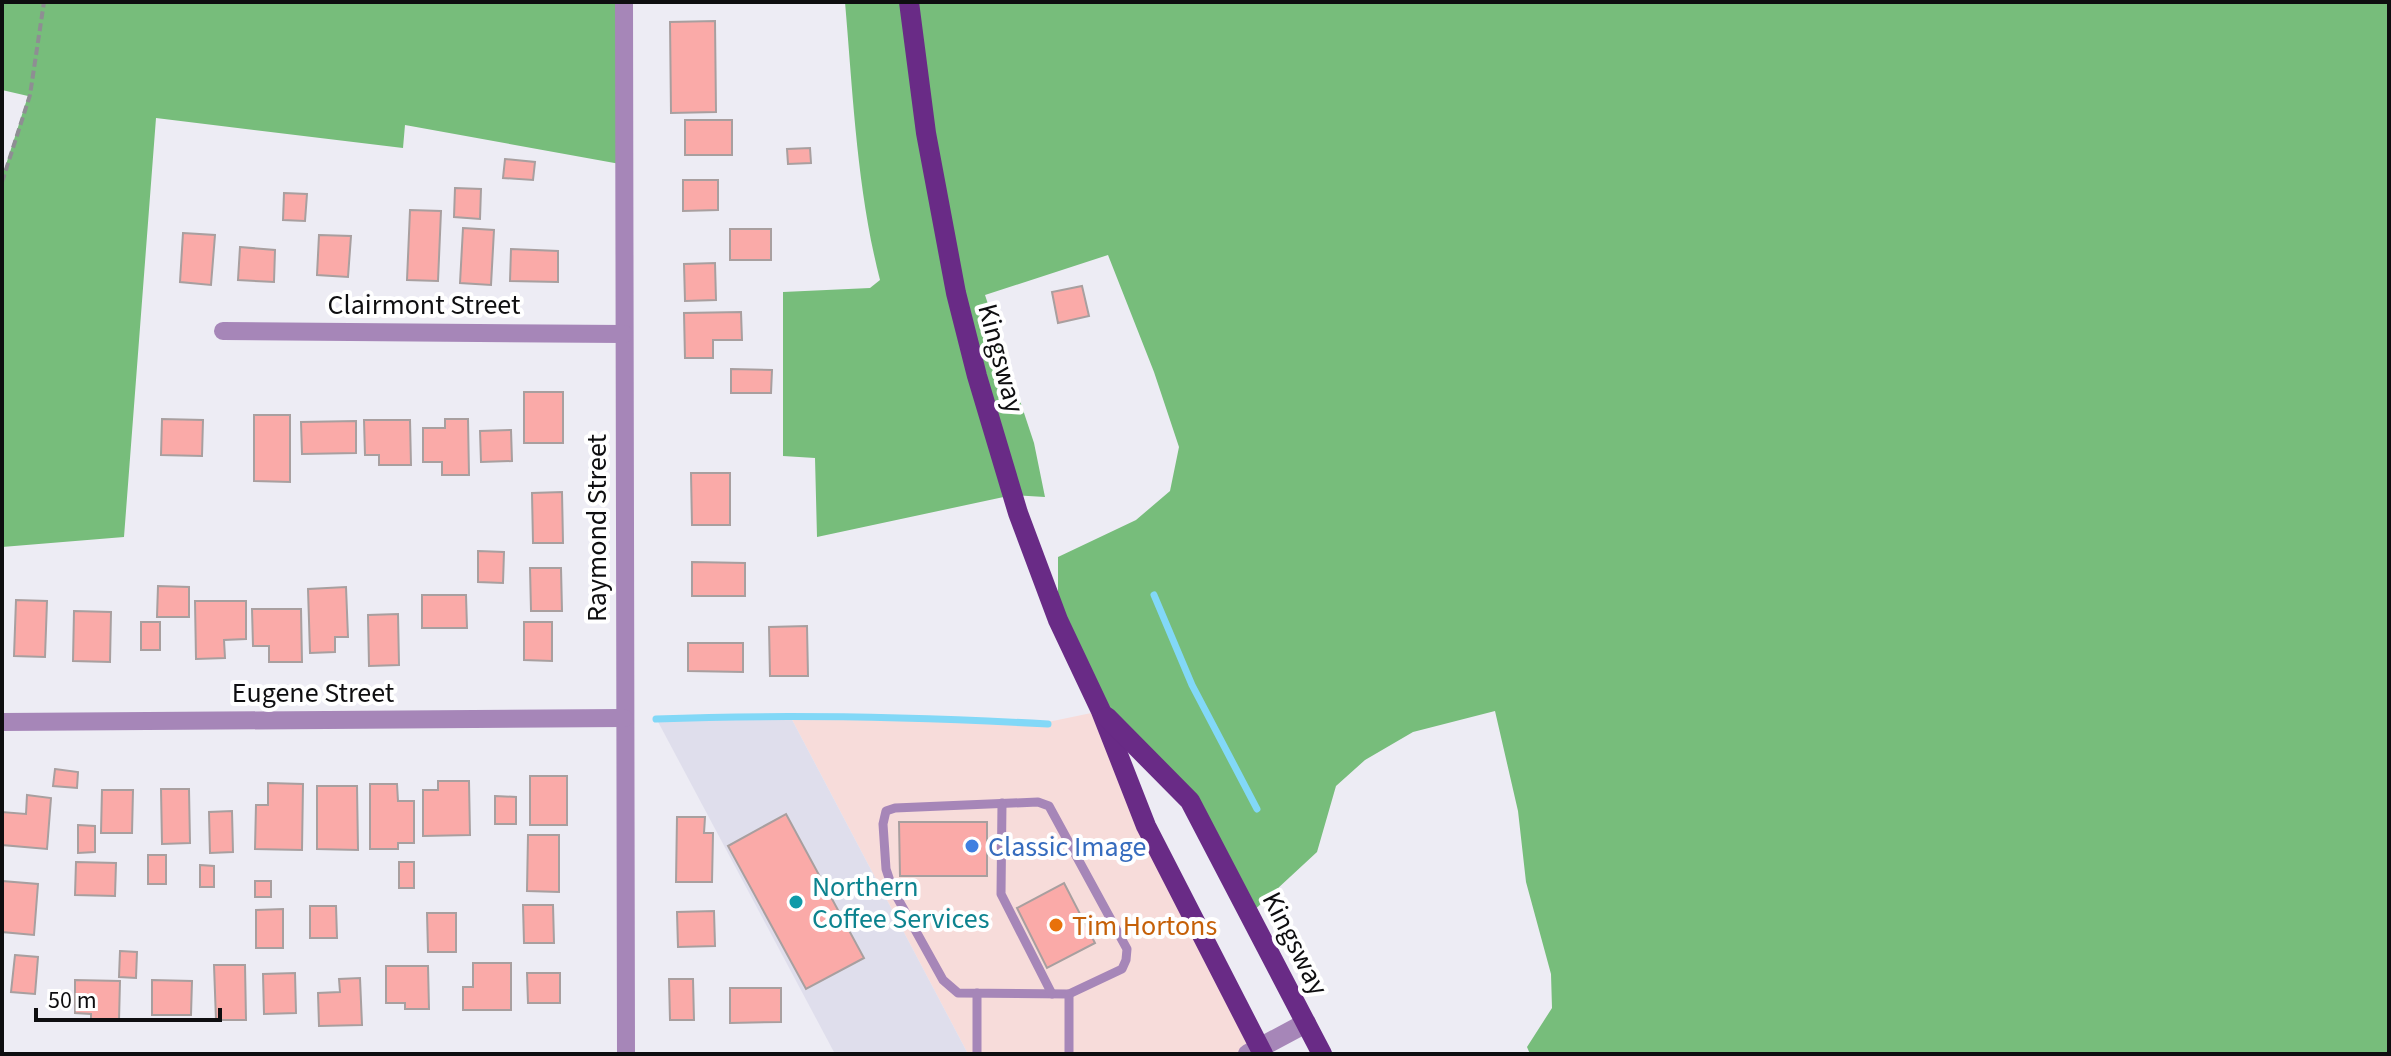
<svg xmlns="http://www.w3.org/2000/svg" width="2391" height="1056" viewBox="0 0 2391 1056" font-family="'Source Sans 3',sans-serif">
  <style>
    .commercial { fill: #f7dcda }
    .built { fill: #dfdeec }
    .forest { fill: #77bd7b }
    .lines { fill: none; stroke-linecap: round; stroke-linejoin: round }
    .stream { stroke: #82d8f7; stroke-width: 7 }
    .building { fill: #faaaa8; stroke: #a89f9f; stroke-width: 2 }
    .path { stroke: #8e8e93; stroke-width: 4; stroke-dasharray: 8 4; stroke-linecap: butt }
    .service { stroke: #a686b8; stroke-width: 9 }
    .minor { stroke: #a686b8; stroke-width: 18 }
    .tertiary { stroke: #a686b8; stroke-width: 20 }
    .primary { stroke: #692b86; stroke-width: 20 }
    .shop-dot { fill: #3f7fe0; stroke: #fff; stroke-width: 3 }
    .culture-dot { fill: #0f9aa8; stroke: #fff; stroke-width: 3 }
    .food-dot { fill: #e8710a; stroke: #fff; stroke-width: 3 }
    .labels { text-anchor: middle; stroke-width: 8; stroke-linejoin: round; paint-order: stroke }
    .street-label { font-size: 28px; fill: #0e0e10; stroke: #fff }
    .shop-label { font-size: 28px; fill: #366cbe; stroke: #fff; text-anchor: start }
    .culture-label { font-size: 28px; fill: #0d838f; stroke: #fff; text-anchor: start }
    .food-label { font-size: 28px; fill: #c56008; stroke: #fff; text-anchor: start }
  </style>
  <rect width="100%" height="100%" fill="#edecf4"/>
  <polygon class="commercial" points="1101,711 1260,1049 1248,1054 968,1054 789,714 900,715 1048,722"/>
  <polygon class="built" points="761,714 789,714 968,1054 835,1054 656,718"/>
  <g class="forest">
    <polygon points="2,2 622,2 620,164 405,125 403,148 156,118 124,537 2,547 2,177 28,96 2,90"/>
    <path d="M845,2h1544v1052h-859l-3,-7 25,-39 -1,-34 -25,-92 -8,-71 -23,-100 -82,21 -48,28 -29,26 -19,66 -67,62 -60,-113 -89,-90 -43,-91v-63l78,-37 34,-29 9,-44 -25,-75 -46,-117 -123,40 49,148 11,54 -32,-2 -196,42 -2,-79 -32,-2v-164l87,-4 10,-8c-23,-90 -27,-185 -35,-278z"/>
  </g>
  <g class="lines">
    <g class="stream">
      <polyline points="1154,595 1192,685 1257,809"/>
      <path d="M656,719c131,-5 261,-2 392,5"/>
    </g>
  </g>
  <g class="building">
    <polygon points="715,21 716,112 671,113 670,22"/>
    <rect x="685" y="120" width="47" height="35"/>
    <polygon points="810,148 811,163 788,164 787,149"/>
    <polygon points="505,159 535,162 533,180 503,178"/>
    <polygon points="683,180 718,180 718,210 683,211"/>
    <polygon points="455,188 481,189 480,219 454,217"/>
    <polygon points="284,193 307,194 305,221 283,220"/>
    <polygon points="410,210 441,211 438,281 407,280"/>
    <polygon points="463,228 494,230 491,285 460,283"/>
    <rect x="730" y="229" width="41" height="31"/>
    <polygon points="183,233 215,235 211,285 180,282"/>
    <polygon points="319,235 351,236 348,277 317,275"/>
    <polygon points="240,247 275,250 274,282 238,280"/>
    <polygon points="511,249 558,251 558,282 510,281"/>
    <polygon points="715,263 716,300 685,301 684,264"/>
    <polygon points="1082,286 1089,316 1058,323 1052,292"/>
    <polygon points="741,312 742,340 713,340 713,358 685,358 684,313"/>
    <polygon points="731,369 772,370 771,393 731,393"/>
    <rect x="524" y="392" width="39" height="51"/>
    <polygon points="254,415 290,415 290,482 254,481"/>
    <polygon points="162,419 203,420 202,456 161,455"/>
    <polygon points="445,419 468,419 469,475 442,475 442,462 423,462 423,428 445,428"/>
    <polygon points="364,420 410,420 411,465 379,465 379,455 365,455"/>
    <polygon points="356,421 356,453 302,454 301,422"/>
    <polygon points="511,430 512,461 481,462 480,431"/>
    <polygon points="691,473 730,473 730,525 692,525"/>
    <polygon points="562,492 563,543 533,543 532,493"/>
    <polygon points="478,551 504,552 503,583 478,582"/>
    <polygon points="692,562 745,563 745,596 692,596"/>
    <polygon points="530,568 561,568 562,611 531,611"/>
    <polygon points="158,586 189,587 189,617 157,617"/>
    <polygon points="346,587 348,637 335,637 335,652 310,653 308,589"/>
    <polygon points="422,595 466,595 467,628 422,628"/>
    <polygon points="16,600 47,601 45,657 14,656"/>
    <polygon points="195,601 246,601 246,639 224,640 225,658 196,659"/>
    <polygon points="252,609 301,609 302,662 269,662 269,646 253,646"/>
    <polygon points="74,611 111,612 110,662 73,661"/>
    <polygon points="398,614 399,665 369,666 368,615"/>
    <rect x="141" y="622" width="19" height="28"/>
    <polygon points="524,622 552,622 552,661 524,660"/>
    <polygon points="807,626 808,676 770,676 769,627"/>
    <polygon points="688,643 743,643 743,672 688,671"/>
    <polygon points="55,769 78,772 77,788 53,786"/>
    <rect x="530" y="776" width="37" height="49"/>
    <polygon points="438,781 469,781 470,835 423,836 423,790 438,790"/>
    <polygon points="268,783 303,784 302,850 255,849 256,805 268,805"/>
    <polygon points="370,784 397,784 398,801 414,801 414,843 398,843 398,849 370,849"/>
    <polygon points="317,786 357,786 358,850 317,849"/>
    <polygon points="161,789 189,789 190,843 162,844"/>
    <polygon points="102,790 133,790 132,833 101,833"/>
    <polygon points="27,795 51,798 47,849 2,845 2,812 26,814"/>
    <polygon points="495,796 516,797 516,824 495,824"/>
    <polygon points="232,811 233,852 210,853 209,812"/>
    <polygon points="786,814 864,958 806,989 728,846"/>
    <polygon points="677,817 705,817 704,833 713,833 712,882 676,882"/>
    <polygon points="899,822 987,822 987,876 900,876"/>
    <polygon points="78,825 95,826 95,852 78,853"/>
    <polygon points="528,835 559,835 559,892 527,891"/>
    <rect x="148" y="855" width="18" height="29"/>
    <polygon points="76,862 116,863 115,896 75,895"/>
    <rect x="399" y="862" width="15" height="26"/>
    <polygon points="200,865 214,866 214,887 200,887"/>
    <polygon points="2,881 38,884 34,935 2,932"/>
    <rect x="255" y="881" width="16" height="16"/>
    <polygon points="1064,883 1095,943 1047,968 1017,908"/>
    <polygon points="523,905 553,905 554,943 524,943"/>
    <polygon points="310,906 336,906 337,938 310,938"/>
    <polygon points="283,909 283,948 256,948 256,910"/>
    <polygon points="714,911 715,946 678,947 677,912"/>
    <polygon points="427,913 456,913 456,952 428,952"/>
    <polygon points="120,951 137,952 136,978 119,977"/>
    <polygon points="15,955 38,957 35,994 11,992"/>
    <polygon points="473,963 511,963 511,1010 463,1010 463,987 473,987"/>
    <polygon points="214,965 245,965 246,1020 216,1020"/>
    <polygon points="386,966 428,966 429,1009 405,1009 405,1003 386,1003"/>
    <polygon points="295,973 296,1013 264,1014 263,974"/>
    <polygon points="527,973 560,973 560,1003 528,1003"/>
    <polygon points="360,978 362,1025 319,1026 318,993 340,992 339,979"/>
    <polygon points="669,979 693,979 694,1020 670,1020"/>
    <polygon points="75,980 120,981 119,1021 91,1021 91,1014 75,1013"/>
    <polygon points="152,980 192,981 191,1015 152,1015"/>
    <polygon points="730,988 781,988 781,1022 730,1023"/>
  </g>
  <g class="lines">
    <polyline class="path" points="2,182 30,95 44,2"/>
    <g class="service">
      <polygon points="1038,802 1049,806 1127,949 1126,960 1122,969 1069,994 958,993 943,980 893,890 886,869 883,824 886,811 895,808"/>
      <polyline points="1002,803 1001,894 1052,994"/>
      <polyline points="1069,994 1069,1054"/>
      <polyline points="977,1054 977,993"/>
    </g>
    <g class="minor">
      <polyline points="624,2 626,1054"/>
      <polyline points="223,331 624,334"/>
      <polyline points="2,722 624,718"/>
    </g>
    <polyline class="tertiary" points="1248,1054 1306,1023"/>
    <g class="primary">
      <polyline points="909,2 926,133 956,293 977,376 1018,513 1058,620 1101,711 1146,826 1263,1054"/>
      <polyline points="1107,717 1190,801 1322,1054"/>
    </g>
  </g>
  <circle class="shop-dot" cx="972" cy="846" r="8"/>
  <circle class="culture-dot" cx="796" cy="902" r="8"/>
  <circle class="food-dot" cx="1056" cy="925" r="8"/>
  <g class="labels">
    <g class="street-label">
      <text x="424" y="314">Clairmont Street</text>
      <text transform="translate(1002 358) rotate(75)" y="10">Kingsway</text>
      <text transform="translate(596 528) rotate(-90)" y="10">Raymond Street</text>
      <text x="313" y="702">Eugene Street</text>
      <text transform="translate(1296 943) rotate(63)" y="10">Kingsway</text>
    </g>
    <g class="shop-label">
      <text x="988" y="856">Classic Image</text>
    </g>
    <g class="culture-label">
      <text x="812" y="896">Northern<tspan x="812" dy="32">Coffee Services</tspan></text>
    </g>
    <g class="food-label">
      <text x="1072" y="935">Tim Hortons</text>
    </g>
  </g>
  <rect width="2391" height="1056" fill="none" stroke="#0e0e10" stroke-width="8"/>
  <path d="M36 1008v12h184v-12" fill="none" stroke="#0e0e10" stroke-width="4"/>
  <text x="48" y="1008" font-size="24" fill="#0e0e10" stroke="#ffffff" stroke-width="6" paint-order="stroke">50 m</text>
</svg>
